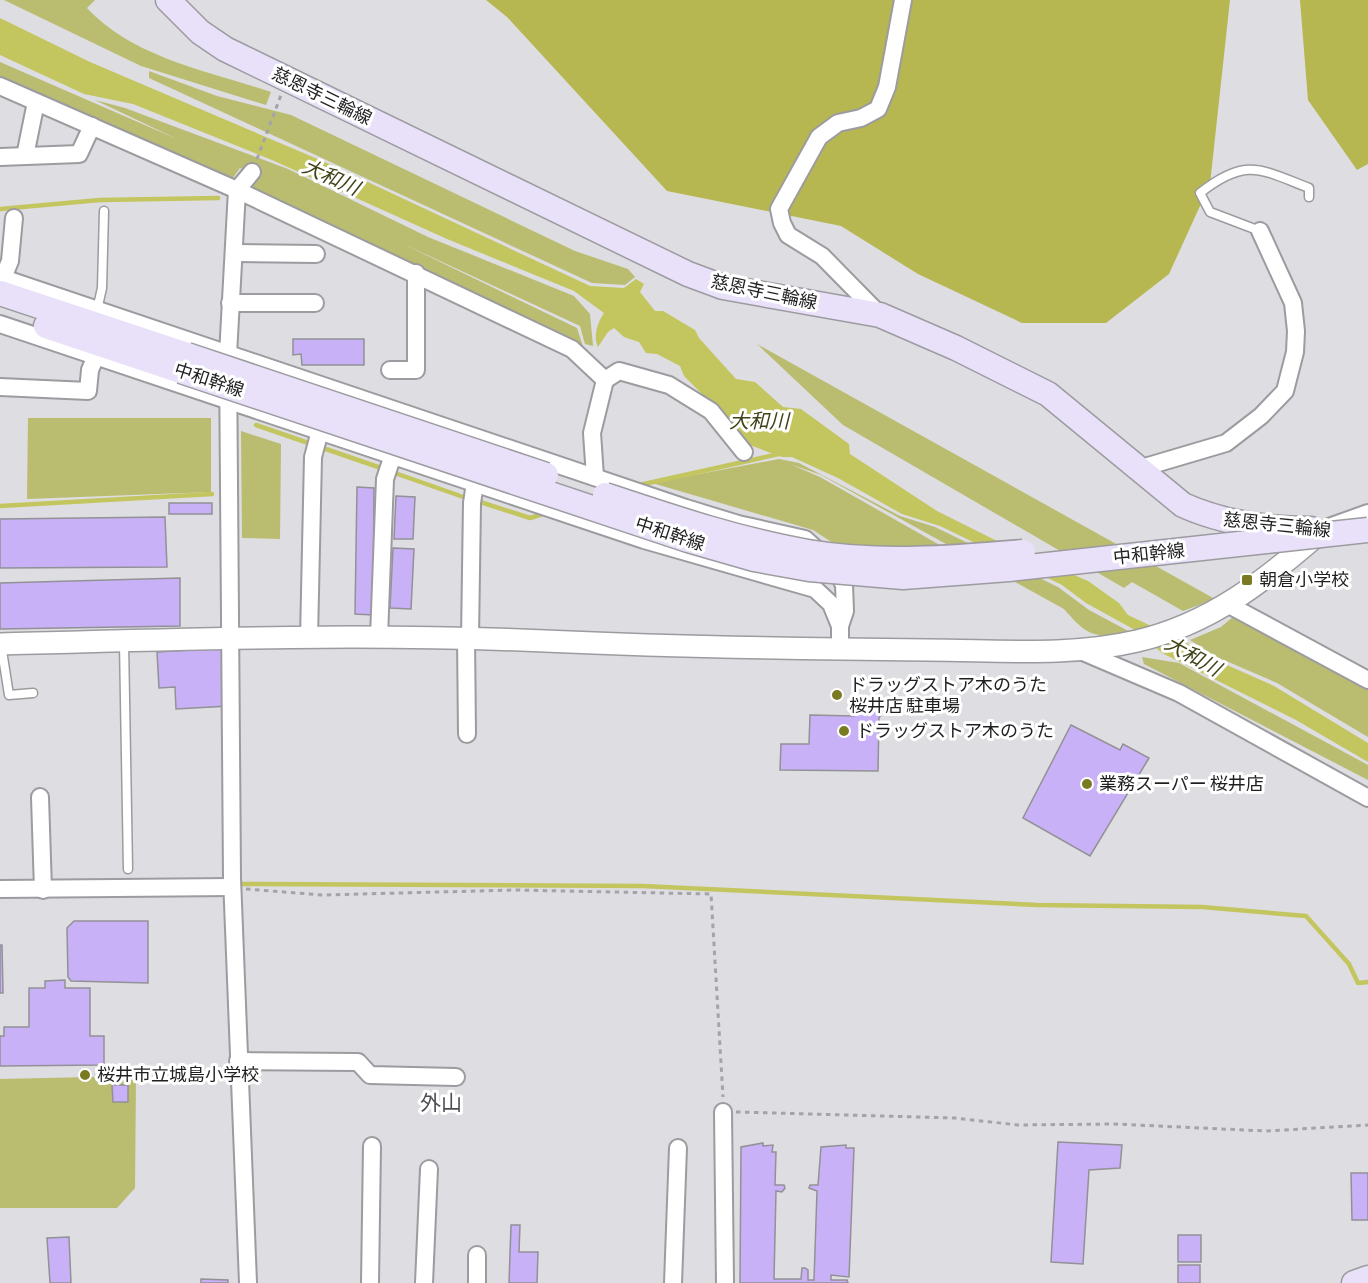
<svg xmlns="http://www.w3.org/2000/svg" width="1368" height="1283" viewBox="0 0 1368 1283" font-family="'Alegreya Sans','Noto Sans JP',sans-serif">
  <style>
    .green { fill: #babc70 }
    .forest { fill: #b6b751 }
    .water { fill: #c3c55f }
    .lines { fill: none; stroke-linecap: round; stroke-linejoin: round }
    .stream { stroke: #c3c55f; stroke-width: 4.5 }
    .building { fill: #c8b1f7; stroke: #929195; stroke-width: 1.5 }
    .service-casing { stroke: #9c9b9f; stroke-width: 11 }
    .minor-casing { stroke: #9c9b9f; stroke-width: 20 }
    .tertiary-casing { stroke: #9c9b9f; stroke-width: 24 }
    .secondary-casing { stroke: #9c9b9f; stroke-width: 27 }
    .path { stroke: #a4a3a7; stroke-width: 3; stroke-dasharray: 4.5 4.5; stroke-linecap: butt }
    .service { stroke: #fff; stroke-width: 8 }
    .minor { stroke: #fff; stroke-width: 16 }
    .tertiary { stroke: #fff; stroke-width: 21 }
    .secondary { stroke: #e9e0f9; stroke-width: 24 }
    .secondary-bridge-casing { stroke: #9c9b9f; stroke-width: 27; stroke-linecap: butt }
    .secondary-bridge { stroke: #e9e0f9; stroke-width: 24 }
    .poi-dot { fill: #797a21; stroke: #fff; stroke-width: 2 }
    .labels { text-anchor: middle; stroke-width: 6; stroke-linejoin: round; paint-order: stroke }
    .street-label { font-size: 18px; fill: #1f1e20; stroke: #fff }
    .poi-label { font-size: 18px; fill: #1f1e20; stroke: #fff; text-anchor: start }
    .water-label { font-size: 20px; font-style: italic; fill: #434319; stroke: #fff }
    .quarter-label { font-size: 21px; fill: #4f4d51; stroke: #fff }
  </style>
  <rect width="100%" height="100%" fill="#dedde2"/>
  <g class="green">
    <path d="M4,0h91l-8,8c46,50 122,63 184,84l-5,13 -125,-39z"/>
    <polygon points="0,62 177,139 95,100 125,108 288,169 428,237 574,296 590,314 593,346 585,344 580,326 399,242 577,328 587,359 239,186 252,173 240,168 230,182 0,77"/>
    <polygon points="149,71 217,96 291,115 575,251 628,269 635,277 625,285 592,283 149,78"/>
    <polygon points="757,344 1215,599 1183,611 1132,582 1124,588 843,425"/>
    <polygon points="28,418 211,418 211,492 27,499"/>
    <polygon points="241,431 281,444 280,539 242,538"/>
    <path d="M779,459l20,4 101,53 35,11 123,60 31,23 43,23c-38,4 -42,6 -68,-24l-243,-134 -31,-11 30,13 125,71 -109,-3 -23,-15 -161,-47z"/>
    <polygon points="1234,616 1368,689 1368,737 1277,683 1217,657 1190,640 1221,627"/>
    <polygon points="1142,657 1179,663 1368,765 1368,780 1144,664"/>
    <polygon points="136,1076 135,1188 117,1208 0,1208 0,1079"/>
  </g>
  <g class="forest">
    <polygon points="486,0 1230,0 1210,184 1169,274 1106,323 1022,323 918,274 841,226 667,191 507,17"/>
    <polygon points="1300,0 1368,0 1368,164 1357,170 1308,100"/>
  </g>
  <path class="water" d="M0,18l90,44 237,101 263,123 34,2 12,-9 8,5 -4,8 15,19h8l32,19 4,8 37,41 19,3 28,25 18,2 48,35 1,10 87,57 70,35 81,35 31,22 9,12 59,28 13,10 74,33 94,57v19l-72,-42 -134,-67 -27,-23 -49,-27 -24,-18 -122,-59 -38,-12 -64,-36 -46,-21h-10l-38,-14 -37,-44 -23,-23 -4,-10 -23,-12 -11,-1 -7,-11 -15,-5 -10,-9 -6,4 -10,15c-5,-10 -1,-24 6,-34l-30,-22 -127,-52 -175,-79 -139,-56 -49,-10 -84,-39z"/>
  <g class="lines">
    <g class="stream">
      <polyline points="0,209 100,200 218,198"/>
      <polyline points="256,425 384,469"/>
      <polyline points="392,472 469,499"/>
      <polyline points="635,486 779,454"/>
      <polyline points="477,501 530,518 546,513"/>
      <polyline points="0,506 212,494"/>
      <polyline points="237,884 643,886 1037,905 1202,907 1306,916 1349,964 1358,983 1368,982"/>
    </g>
  </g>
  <g class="building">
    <polygon points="293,339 364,339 364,365 302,365 301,354 293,355"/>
    <polygon points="357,487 374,488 373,615 355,614"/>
    <polygon points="396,496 415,497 413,539 394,539"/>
    <rect x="169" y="503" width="43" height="11"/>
    <polygon points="165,517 167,567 0,568 0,519"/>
    <polygon points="393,548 414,549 411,609 390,608"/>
    <polygon points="180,578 180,626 0,629 0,583"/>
    <polygon points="226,648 229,706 176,709 175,687 159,688 157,652"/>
    <polygon points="854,705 886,706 879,718 878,771 780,770 781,744 809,744 810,715 854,716"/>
    <polygon points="1071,725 1120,750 1123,744 1149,758 1090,856 1023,818"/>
    <polygon points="74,921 148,921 148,983 71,981 68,977 67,928"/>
    <polygon points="0,945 2,945 3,993 0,993"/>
    <polygon points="65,980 65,988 90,988 90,1036 104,1036 104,1065 0,1066 0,1036 4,1036 4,1027 29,1027 29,988 45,988 45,981"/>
    <polygon points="112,1085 128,1085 128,1102 113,1102"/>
    <polygon points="1058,1142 1122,1145 1120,1168 1089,1170 1083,1264 1051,1262"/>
    <polygon points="763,1143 763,1146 773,1145 772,1152 776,1152 775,1185 784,1185 785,1188 782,1192 776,1191 774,1279 801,1279 802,1268 805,1268 808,1270 808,1280 814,1280 817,1191 809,1188 810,1185 818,1185 821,1147 846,1145 846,1148 854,1148 849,1277 831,1275 831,1280 847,1280 848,1283 740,1283 741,1147"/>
    <polygon points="1351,1173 1368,1173 1368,1220 1352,1220"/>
    <polygon points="511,1225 520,1225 519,1252 538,1252 537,1283 509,1283"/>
    <rect x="1178" y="1235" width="23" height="27"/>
    <polygon points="69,1237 71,1283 50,1283 47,1238"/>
    <rect x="1178" y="1265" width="22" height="18"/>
    <polygon points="201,1279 228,1280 228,1283 201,1283"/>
  </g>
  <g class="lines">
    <g class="service-casing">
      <g id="service">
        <path d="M1260,231l-50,-19 -10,-19c46,-36 60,-24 109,-5v9"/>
        <polyline points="97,310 102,288 104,211"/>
        <polyline points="124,642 128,869"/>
        <polyline points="1,644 9,695 33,693"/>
      </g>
    </g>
    <g class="minor-casing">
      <g id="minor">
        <polyline points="0,86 237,190 572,349 605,380 592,433 595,477"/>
        <polyline points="25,156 36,102"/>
        <polyline points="0,157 79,154 92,126"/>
        <polyline points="234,253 316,254"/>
        <polyline points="0,277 686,508 738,524 805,539 834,565 844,585 845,611 840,626 840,649"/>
        <polyline points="3,278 10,261 14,218"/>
        <polyline points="230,303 315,303"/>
        <polyline points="880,315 822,256 788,235 782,223 779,209 819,137 838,123 861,118 878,109 887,87 903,0"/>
        <polyline points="0,324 644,540 815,589 831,604 840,626"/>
        <polyline points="390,370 416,370 416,273"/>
        <polyline points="605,380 619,371 669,385 711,411 744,452"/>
        <polyline points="0,387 88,391 90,370 96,356"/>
        <polyline points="1138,469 1226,443 1261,416 1285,391 1295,352 1296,331 1293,303 1260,231"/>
        <polyline points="1329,527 1368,513"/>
        <polyline points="1229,605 1368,680"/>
        <polyline points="379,637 385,479 393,455"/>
        <polyline points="309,638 313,457 320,431"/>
        <polyline points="466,638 467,734"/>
        <polyline points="470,638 472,503 475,483"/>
        <polyline points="1076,649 1179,693 1368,798"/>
        <polyline points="40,797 43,890"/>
        <polyline points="0,889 232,887"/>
        <polyline points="238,1061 358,1062 370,1075 456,1077"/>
        <polyline points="723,1112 725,1283"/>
        <polyline points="477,1255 477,1283"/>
        <polyline points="248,1283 232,878 228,355 237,190 252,172"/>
        <polyline points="370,1283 372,1146"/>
        <polyline points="424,1283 429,1169"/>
        <polyline points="673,1283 678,1148"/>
      </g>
    </g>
    <g class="tertiary-casing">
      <path id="tertiary" d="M0,644c182,-5 364,-11 545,-3 127,6 254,8 382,9 69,0 142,7 210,-9 74,-17 130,-62 185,-110"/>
    </g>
    <g class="secondary-casing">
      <g id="secondary">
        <path d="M168,0l32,32 25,17 463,225 35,13 157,28 76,33 92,46 135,111c40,18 84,24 128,24"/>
        <polyline points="0,293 187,355"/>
        <polyline points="46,326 181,371"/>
        <polyline points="1354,1283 1368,1278"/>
      </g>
    </g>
    <g class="path">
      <polyline points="257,159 281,95"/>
      <polyline points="246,889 322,895 516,890 711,894 723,1097"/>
      <polyline points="736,1112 955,1118 1018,1125 1115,1124 1266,1131 1368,1125"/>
    </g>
    <use href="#service" class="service"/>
    <use href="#minor" class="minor"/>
    <use href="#tertiary" class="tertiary"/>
    <use href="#secondary" class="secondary"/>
    <g class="secondary-bridge-casing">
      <g id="secondary-bridge">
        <polyline points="187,355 546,475"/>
        <polyline points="181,371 688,540 754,559 809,569 903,577 1009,569 1368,530"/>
        <path d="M605,495c66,22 134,45 203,57 71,12 144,6 215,0"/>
      </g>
    </g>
    <use href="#secondary-bridge" class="secondary-bridge"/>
  </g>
  <g class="poi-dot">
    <rect x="1241" y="574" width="12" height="12" rx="3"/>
    <circle cx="837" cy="695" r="6"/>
    <circle cx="844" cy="731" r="6"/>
    <circle cx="1087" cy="784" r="6"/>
    <circle cx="85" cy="1075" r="6"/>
  </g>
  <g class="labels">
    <g class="street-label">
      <text transform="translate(322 96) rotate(26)" y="6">慈恩寺三輪線</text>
      <text transform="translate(764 292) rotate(12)" y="6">慈恩寺三輪線</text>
      <text transform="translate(209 380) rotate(18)" y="6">中和幹線</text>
      <text transform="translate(1277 525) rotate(6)" y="6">慈恩寺三輪線</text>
      <text transform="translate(670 534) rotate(18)" y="6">中和幹線</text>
      <text transform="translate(1149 554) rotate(-6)" y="6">中和幹線</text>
    </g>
    <g class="poi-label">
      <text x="1259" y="586">朝倉小学校</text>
      <text x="849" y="691">ドラッグストア木のうた<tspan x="849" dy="21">桜井店 駐車場</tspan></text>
      <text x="856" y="737">ドラッグストア木のうた</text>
      <text x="1099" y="790">業務スーパー 桜井店</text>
      <text x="97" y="1081">桜井市立城島小学校</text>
    </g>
    <g class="water-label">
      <text transform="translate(331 177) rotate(24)" y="7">大和川</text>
      <text x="759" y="428">大和川</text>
      <text transform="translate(1193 656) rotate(29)" y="7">大和川</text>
    </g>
    <g class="quarter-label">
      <text x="441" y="1110">外山</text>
    </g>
  </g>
</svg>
